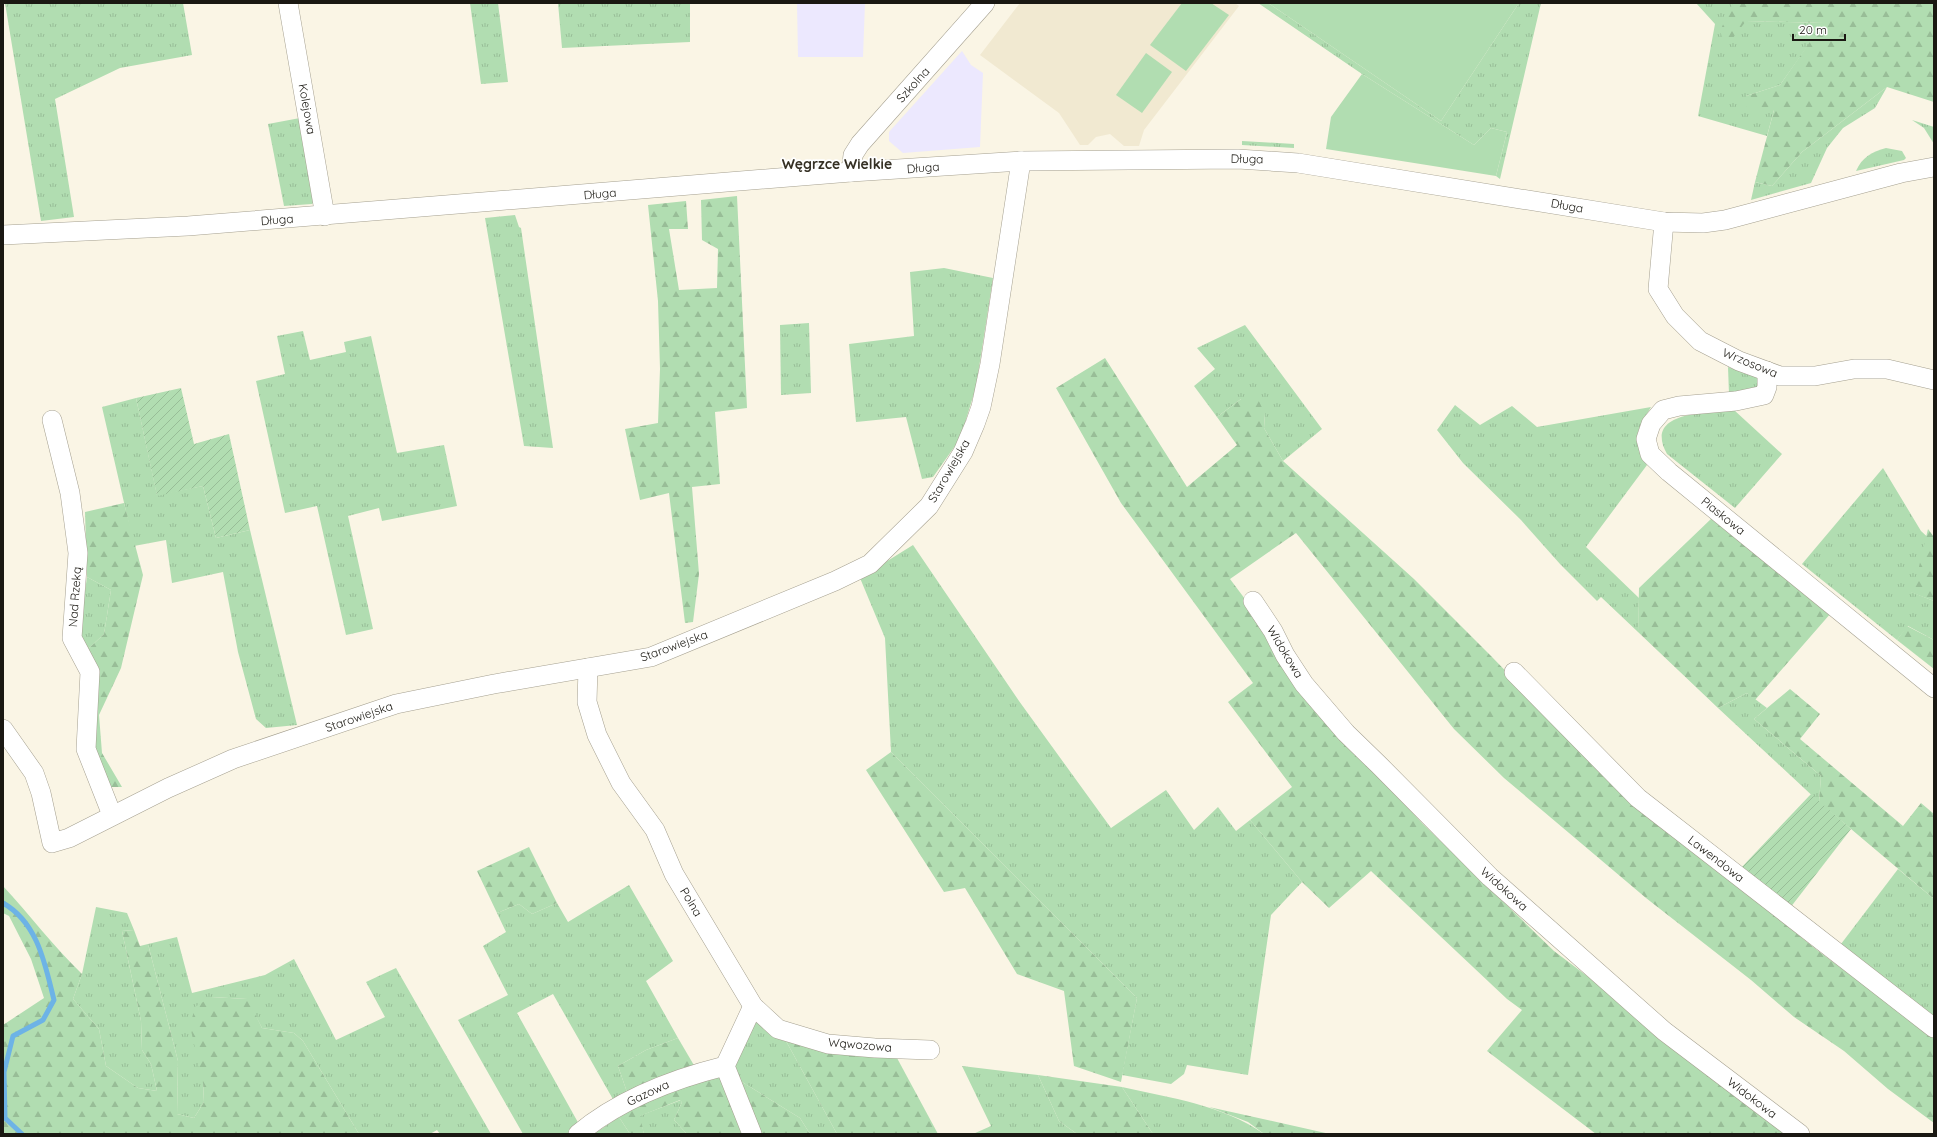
<svg xmlns="http://www.w3.org/2000/svg" width="1937" height="1137" viewBox="0 0 1937 1137" font-family="Quicksand,sans-serif">
  <style>
    .commercial { fill: #ece8fe }
    .built { fill: #f1e9d1 }
    .grass { fill: url(#grass-tufts) }
    .forest { fill: url(#forest-firs) }
    .park { fill: #b1ddb1 }
    .garden { fill: url(#garden-furrows) }
    .lines { fill: none; stroke-linecap: round; stroke-linejoin: round }
    .stream { stroke: #6db3e6; stroke-width: 5 }
    .minor-casing { stroke: #a5a090; stroke-width: 20 }
    .minor { stroke: #fff; stroke-width: 19 }
    .labels { text-anchor: middle; stroke-width: 3.5; stroke-linejoin: round; paint-order: stroke }
    .street-label { font-size: 12px; fill: #1a1812; stroke: #fff }
    .quarter-label { font-size: 14px; font-weight: bold; fill: #353024; stroke: #fff }
  </style>
  <defs>
    <pattern id="grass-tufts" width="24" height="20" patternUnits="userSpaceOnUse"><rect width="24" height="20" fill="#b1ddb1"/><path d="M3 7l-1-3M5 7V3M7 7l1-3M15 17l-1-3M17 17v-4M19 17l1-3" fill="none" stroke="#98bd97"/></pattern>
    <pattern id="forest-firs" width="22" height="20" patternUnits="userSpaceOnUse"><rect width="22" height="20" fill="#b1ddb1"/><path d="M5 1l3.5 6h-7zM16 11l3.5 6h-7z" fill="#98bd97"/></pattern>
    <pattern id="garden-furrows" width="10" height="10" patternUnits="userSpaceOnUse"><rect width="10" height="10" fill="#b1ddb1"/><path d="M-1 1l2-2M0 10L10 0M9 11l2-2" fill="none" stroke="#98bd97"/></pattern>
  </defs>
  <rect width="100%" height="100%" fill="#faf5e5"/>
  <g class="commercial">
    <polygon points="797,3 865,3 863,57 798,57"/>
    <polygon points="962,51 971,65 983,73 980,147 903,153 889,141 889,132"/>
  </g>
  <polygon class="built" points="1020,3 1235,3 1239,6 1144,130 1139,146 1124,146 1110,134 1096,137 1088,145 1080,145 1059,113 980,55"/>
  <g class="grass">
    <polygon points="5,3 183,3 192,55 120,68 55,99 74,217 41,221"/>
    <polygon points="470,3 498,3 508,82 481,84"/>
    <polygon points="558,3 690,3 690,42 562,48"/>
    <polygon points="1258,3 1268,3 1441,121 1519,3 1541,3 1500,179 1496,176 1507,132 1491,128 1474,145 1362,74"/>
    <polygon points="1696,3 1735,3 1733,4 1746,21 1824,23 1780,85 1746,96 1774,110 1767,136 1698,116 1715,24"/>
    <polygon points="1887,87 1875,108 1843,128 1827,148 1811,183 1751,200 1755,182 1772,186 1802,152"/>
    <polygon points="300,118 316,200 312,204 284,206 268,124"/>
    <polygon points="1912,120 1934,127 1934,144 1924,128"/>
    <polygon points="1242,141 1294,144 1294,148 1242,145"/>
    <path d="M1886,148l16,3 4,7 -2,2 -48,11c6,-14 16,-19 30,-23z"/>
    <polygon points="515,215 519,227 521,228 553,448 524,446 485,218"/>
    <polygon points="944,268 993,278 976,387 960,439 933,477 922,479 906,417 856,422 849,344 914,336 910,272"/>
    <polygon points="809,323 811,393 781,395 780,325"/>
    <polygon points="1245,325 1322,429 1283,461 1264,428 1265,414 1241,399 1217,417 1194,386 1215,369 1197,348"/>
    <polygon points="303,331 310,360 346,352 344,342 371,336 397,453 444,445 457,506 382,521 379,508 348,516 373,629 346,635 317,506 285,513 256,381 285,374 277,336"/>
    <polygon points="1728,367 1758,376 1761,388 1729,394"/>
    <polygon points="136,398 157,495 203,486 216,538 250,530 297,725 266,728 256,719 238,652 223,572 172,583 166,540 134,546 102,407"/>
    <path d="M1455,405l25,20 32,-19 25,21 114,-20c-15,26 -20,30 -4,58l-61,82 53,51 -1,34 -37,-35 -4,4 -37,-37 -39,-44 -58,-57 -26,-33z"/>
    <path d="M1734,410l48,44 -47,54 -68,-54c-24,-43 40,-41 67,-44z"/>
    <polygon points="1883,468 1921,531 1934,543 1911,592 1934,601 1934,640 1908,626 1897,640 1802,564"/>
    <polygon points="913,545 1019,701 1111,828 1166,790 1194,830 1218,807 1236,831 1250,820 1302,882 1271,915 1248,1075 1187,1065 1184,1074 1171,1084 1122,1075 1137,998 891,752 885,638 860,578"/>
    <polygon points="87,577 111,590 104,634 86,651 79,633"/>
    <polygon points="1747,693 1767,708 1754,719 1821,776 1819,802 1718,708"/>
    <polygon points="1898,869 1934,899 1934,1018 1841,944"/>
    <polygon points="629,885 673,961 646,981 678,1038 646,1050 618,1066 628,1095 614,1101 553,994 517,1013 580,1126 569,1134 523,1134 458,1020 508,995 483,946 506,932 497,913 519,904 532,914 557,903 568,922"/>
    <polygon points="96,907 127,913 134,930 122,931 141,1021 142,1050 151,1064 157,1091 138,1088 106,1066 99,1029 73,999 82,974"/>
    <polygon points="177,937 192,993 265,975 294,959 336,1040 385,1017 366,982 396,968 491,1134 440,1134 437,1130 430,1134 359,1134 303,1041 294,1033 262,1028 247,999 211,997 203,1083 204,1102 194,1118 177,1114 178,1061 148,944"/>
    <polygon points="757,1020 786,1041 837,1134 810,1134 800,1118 726,1072"/>
    <polygon points="962,1066 1038,1075 1059,1121 1077,1134 973,1134 991,1126"/>
    <path d="M1122,1087c49,11 101,18 142,47h-111z"/>
    <polygon points="681,1100 682,1102 674,1120 687,1134 644,1134 639,1116"/>
    <polygon points="619,1117 630,1134 594,1134"/>
  </g>
  <g class="forest">
    <polygon points="1733,3 1934,3 1934,102 1887,87 1802,152 1772,186 1755,182 1774,110 1747,110 1746,96 1780,85 1823,23 1746,21 1726,47 1720,31"/>
    <polygon points="737,196 747,408 715,412 720,484 692,487 699,574 693,622 685,623 669,493 640,500 625,429 658,423 660,369 658,301 648,205 686,201 688,229 669,229 679,290 717,288 718,249 702,240 701,200"/>
    <polygon points="1105,358 1187,487 1237,445 1217,417 1241,399 1257,397 1265,414 1264,428 1283,461 1414,579 1492,657 1628,797 1817,950 1934,1038 1934,1123 1888,1089 1844,1051 1794,1017 1751,980 1646,898 1504,778 1454,729 1296,533 1230,579 1245,599 1320,714 1423,824 1554,951 1796,1134 1596,1134 1487,1051 1522,1010 1507,999 1371,871 1329,908 1302,882 1250,820 1292,787 1228,702 1253,683 1121,503 1056,388"/>
    <polygon points="124,503 143,575 121,668 99,715 102,753 122,787 108,787 93,757 86,651 104,634 111,590 87,577 85,512"/>
    <polygon points="1712,518 1831,613 1755,700 1747,693 1718,708 1638,632 1639,588"/>
    <polygon points="1928,529 1934,537 1934,601 1910,592 1917,575"/>
    <polygon points="1907,626 1934,640 1934,669 1897,640"/>
    <polygon points="1790,689 1820,714 1800,739 1903,826 1921,803 1934,814 1934,899 1819,802 1821,776 1754,719"/>
    <polygon points="891,752 1137,998 1121,1082 1074,1066 1064,991 1017,974 965,888 944,892 866,770"/>
    <polygon points="529,847 557,903 532,914 519,904 497,913 477,871"/>
    <path d="M3,886c27,29 50,60 79,88l-9,25 26,30 7,37 32,22 19,3 -6,-27 -9,-14 -1,-29 -19,-90 12,-1 6,16 8,-2 30,117 -1,53 17,4 10,-16 -1,-19 -13,-57 5,-19 16,-10 37,2 14,29 32,5 9,8 56,93h-356v-109l41,-27 -13,-39 -22,-43 -6,-3z"/>
    <polygon points="678,1038 695,1067 628,1095 618,1066 646,1050"/>
    <polygon points="786,1041 897,1058 938,1134 837,1134"/>
    <polygon points="726,1072 800,1118 810,1134 687,1134 674,1120 682,1102 680,1100 640,1116 644,1134 630,1134 619,1117 672,1087"/>
    <polygon points="1038,1075 1122,1087 1153,1134 1077,1134 1059,1121"/>
    <polygon points="1209,1107 1330,1134 1264,1134 1248,1122"/>
  </g>
  <g class="park">
    <polygon points="1182,3 1211,3 1229,15 1186,71 1150,45"/>
    <polygon points="1268,3 1519,3 1441,121"/>
    <polygon points="1146,53 1172,72 1142,113 1116,95"/>
    <polygon points="1362,74 1474,145 1491,128 1507,132 1496,176 1326,149 1331,117"/>
  </g>
  <g class="garden">
    <polygon points="181,388 194,444 229,434 250,530 216,538 203,486 157,496 136,398"/>
    <polygon points="1811,794 1851,829 1790,908 1740,869"/>
  </g>
  <g class="lines">
    <path class="stream" d="M3,903c35,20 42,61 51,97l-11,20 -30,16 -9,36 1,46 17,16"/>
    <g class="minor-casing">
      <g id="minor">
        <polyline points="288,3 325,216"/>
        <polyline points="851,172 853,155 860,144 985,3"/>
        <polyline points="1664,222 1658,289 1675,316 1700,341 1739,361 1780,376 1815,376 1854,369 1887,369 1934,380"/>
        <polyline points="3,235 188,226 851,172 1021,161 1238,159 1298,163 1664,222 1703,223 1725,220 1901,173 1934,167"/>
        <polyline points="1767,371 1767,387 1764,395 1736,401 1679,406 1663,410 1651,424 1646,439 1650,454 1669,472 1934,688"/>
        <polyline points="52,420 70,493 78,553 72,638 90,672 86,749 112,815"/>
        <polyline points="1253,601 1273,631 1285,655 1304,684 1346,733 1379,765 1490,877 1664,1031 1800,1134"/>
        <polyline points="588,668 587,702 597,735 621,783 655,830 674,874 753,1006 778,1029 828,1044 875,1048 930,1050"/>
        <polyline points="1514,672 1638,798 1934,1028"/>
        <polyline points="3,729 34,773 41,793 52,843 69,838 168,788 233,759 396,704 494,684 651,657 835,581 870,564 929,506 963,452 975,424 981,407 990,364 1021,161"/>
        <path d="M578,1134c42,-35 95,-55 147,-68"/>
        <polyline points="752,1134 725,1066 753,1006"/>
      </g>
    </g>
    <use href="#minor" class="minor"/>
  </g>
  <g class="labels">
    <g class="street-label">
      <text transform="translate(913 85) rotate(-48)" y="4">Szkolna</text>
      <text transform="translate(307 109) rotate(80)" y="4">Kolejowa</text>
      <text transform="translate(1247 159) rotate(1)" y="4">Długa</text>
      <text transform="translate(923 168) rotate(-4)" y="4">Długa</text>
      <text transform="translate(600 194) rotate(-5)" y="4">Długa</text>
      <text transform="translate(1567 206) rotate(10)" y="4">Długa</text>
      <text transform="translate(277 220) rotate(-4)" y="4">Długa</text>
      <text transform="translate(1750 363) rotate(22)" y="4">Wrzosowa</text>
      <text transform="translate(949 471) rotate(-60)" y="4">Starowiejska</text>
      <text transform="translate(1723 516) rotate(39)" y="4">Piaskowa</text>
      <text transform="translate(75 597) rotate(-86)" y="4">Nad Rzeką</text>
      <text transform="translate(674 646) rotate(-20)" y="4">Starowiejska</text>
      <text transform="translate(1285 652) rotate(59)" y="4">Widokowa</text>
      <text transform="translate(359 717) rotate(-19)" y="4">Starowiejska</text>
      <text transform="translate(1716 859) rotate(38)" y="4">Lawendowa</text>
      <text transform="translate(1504 889) rotate(42)" y="4">Widokowa</text>
      <text transform="translate(691 902) rotate(59)" y="4">Polna</text>
      <text transform="translate(860 1045) rotate(5)" y="4">Wąwozowa</text>
      <text transform="translate(648 1093) rotate(-25)" y="4">Gazowa</text>
      <text transform="translate(1752 1098) rotate(37)" y="4">Widokowa</text>
    </g>
    <g class="quarter-label">
      <text x="837" y="169">Węgrzce Wielkie</text>
    </g>
  </g>
  <rect width="1937" height="1137" fill="none" stroke="#1a1812" stroke-width="8"/>
  <path d="M1793 34v6h52v-6" fill="none" stroke="#1a1812" stroke-width="2"/>
  <text x="1799" y="34" font-size="12" fill="#1a1812" stroke="#ffffff" stroke-width="3" paint-order="stroke">20 m</text>
</svg>
